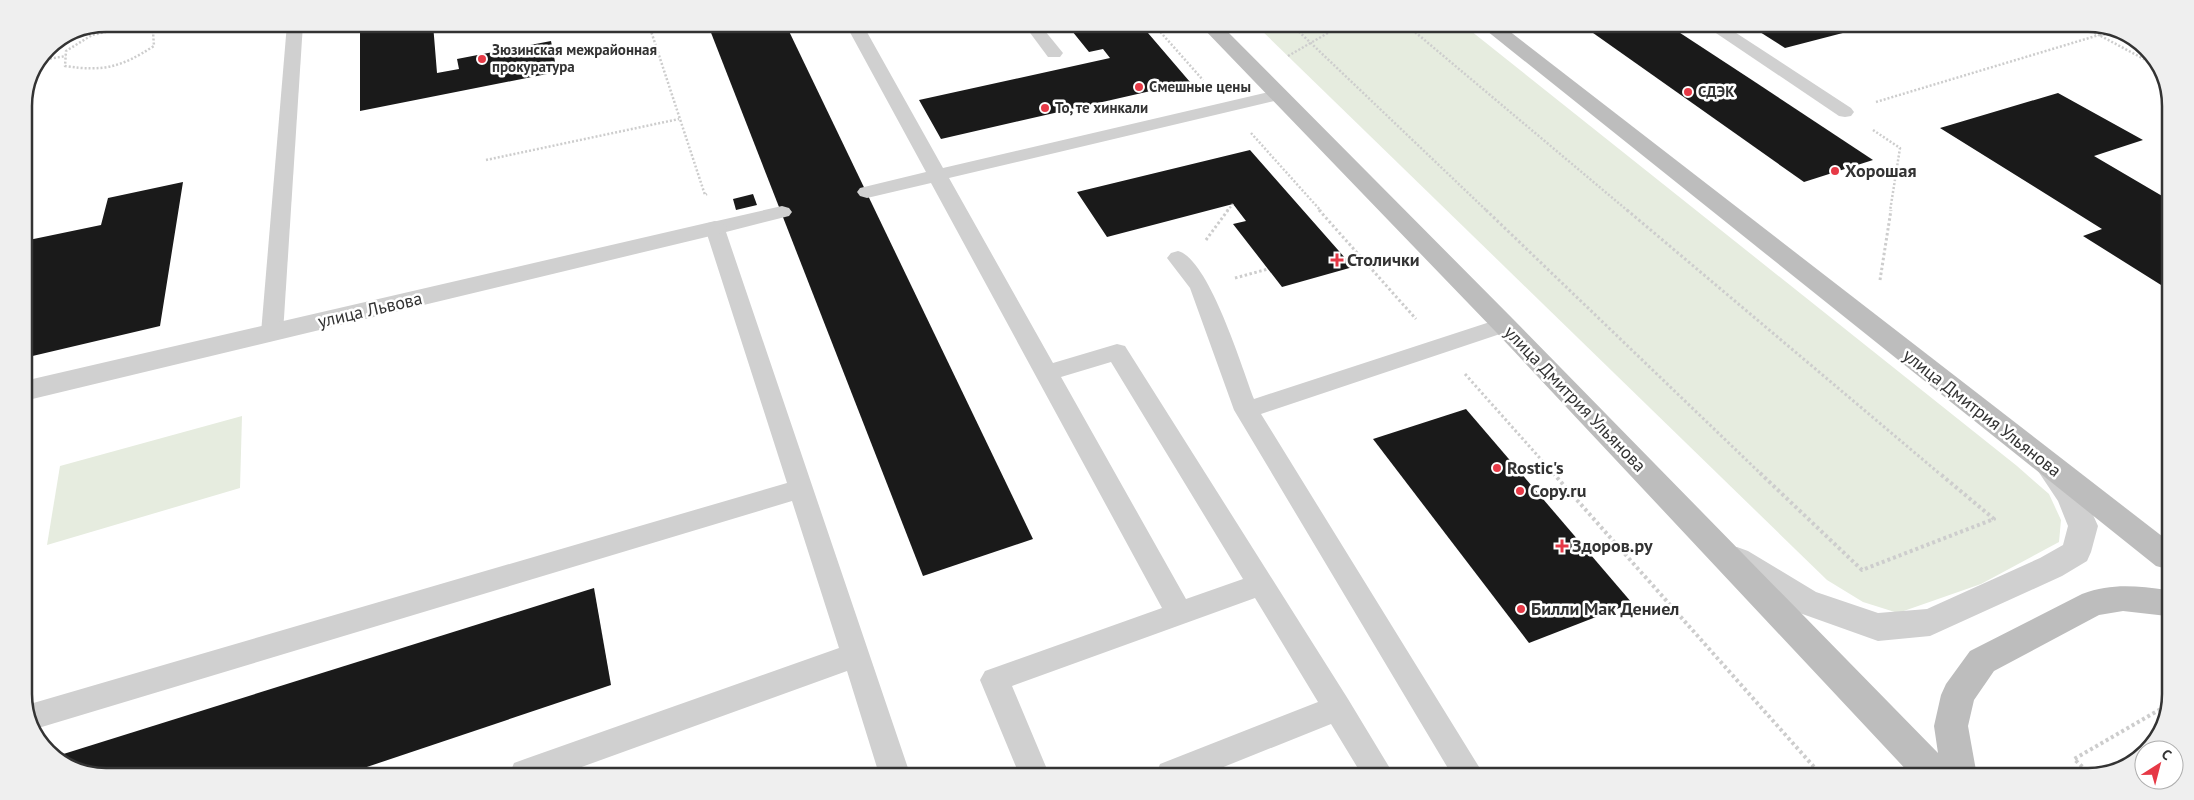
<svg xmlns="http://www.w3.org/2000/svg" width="2194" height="800" viewBox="0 0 2194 800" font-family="'PT Sans',sans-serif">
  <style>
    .green { fill: #e6ecdf }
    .building { fill: #1a1a1a }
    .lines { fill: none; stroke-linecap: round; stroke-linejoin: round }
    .path-far2 { stroke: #cdcdcd; stroke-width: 2.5; stroke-dasharray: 2 2; stroke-linecap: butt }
    .path-far1 { stroke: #cdcdcd; stroke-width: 3; stroke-dasharray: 2.5 2.5; stroke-linecap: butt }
    .path { stroke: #cdcdcd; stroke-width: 4; stroke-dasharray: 3 3; stroke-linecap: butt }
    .lane { fill: #d0d0d0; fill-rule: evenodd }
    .street { fill: #d0d0d0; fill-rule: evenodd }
    .secondary { fill: #bdbdbd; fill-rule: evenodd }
    .poi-dot { fill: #e63946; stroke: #fff; stroke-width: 2 }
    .labels { text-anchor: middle; stroke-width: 5; stroke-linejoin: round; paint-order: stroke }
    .far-poi-label { font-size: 15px; font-weight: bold; fill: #333; stroke: #fff; text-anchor: start }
    .poi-label { font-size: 18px; font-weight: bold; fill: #333; stroke: #fff; text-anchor: start }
    .street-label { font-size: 18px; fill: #333; stroke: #fff }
    .rim { fill: none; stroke: #333; stroke-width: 2.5 }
  </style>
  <rect width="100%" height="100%" fill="#fff"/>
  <g class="green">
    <polygon points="1257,26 1466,27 2017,466 2049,494 2061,520 2059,542 1981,584 1898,613 1863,602 1827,580"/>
    <polygon points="242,416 240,488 47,545 60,466"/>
  </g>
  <g class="building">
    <polygon points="369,24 433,24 437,73 459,69 457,59 551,41 557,72 360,111 360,26"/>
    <polygon points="708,25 786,25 1033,539 923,576"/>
    <polygon points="1068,26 1142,26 1190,82 941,139 919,100 1110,58 1103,49 1089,52"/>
    <polygon points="1671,27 1752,80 1873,160 1804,182 1586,28"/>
    <polygon points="1752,27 1862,27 1862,28 1785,48"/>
    <polygon points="2058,93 2143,140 2094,156 2169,200 2169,290 2083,236 2102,229 1940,128"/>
    <polygon points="1250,150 1353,267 1282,287 1233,224 1246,221 1233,204 1107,237 1077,192"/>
    <polygon points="183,182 160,326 24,358 24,241 101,225 108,198"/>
    <polygon points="753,194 757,205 736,210 733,199"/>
    <polygon points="1466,409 1632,603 1529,643 1373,439"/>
    <polygon points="594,588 611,685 349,773 80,772 57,756"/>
  </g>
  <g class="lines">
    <g class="path-far2">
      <polyline points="649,25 705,195 707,194"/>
      <polyline points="1155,26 1203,80"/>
      <polyline points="1293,26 1487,211"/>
      <path d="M128,27l25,5 1,14c-33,21 -50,26 -89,20l1,-15 26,-16z"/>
      <polyline points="1409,27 1628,211"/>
      <polyline points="153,32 165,24"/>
      <polyline points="2121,33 2099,35 2157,66"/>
      <polyline points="1288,56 1340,26"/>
      <polyline points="42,60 66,56"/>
      <polyline points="1876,102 2099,35 2084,28"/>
      <polyline points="1873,130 1900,148 1890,211"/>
      <polyline points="1251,133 1321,211"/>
      <polyline points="486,160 679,119"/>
      <polyline points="1227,211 1233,204"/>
    </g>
    <g class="path-far1">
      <polyline points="1319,210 1416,319"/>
      <polyline points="1486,210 1761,474"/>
      <polyline points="1627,210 1940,474"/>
      <polyline points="1206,240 1228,210"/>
      <polyline points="1235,278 1268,269"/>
      <polyline points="1880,280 1891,210"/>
      <polyline points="1465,374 1554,474"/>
    </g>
    <g class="path">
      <polyline points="1553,473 1822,776"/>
      <polyline points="1760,473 1862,570 1994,519 1939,473"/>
      <polyline points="2091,775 2074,759 2166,706"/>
    </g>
    <g class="lane">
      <polygon points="287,24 303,24 283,333 280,338 272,341 264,338 261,333"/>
      <path d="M846,25h17l80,143 334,-78 6,1 3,4 -3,4 -334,79 104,185 64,-19 8,2 223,353 46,76h-32l-31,-51 -125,50h-50l4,-10 158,-62 -63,-104 -243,88 37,88h-30l-39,-94 5,-9 177,-63 -231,-425 -64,15 -7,-2 -3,-4 3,-4 66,-16zM1111,362l132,217 -57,20 -125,-222z"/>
      <polygon points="1025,26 1041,26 1063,53 1060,57 1048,57"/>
      <polygon points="1707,27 1727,27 1851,108 1854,112 1851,116 1845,117 1839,116"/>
      <polygon points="782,206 789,208 792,212 789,216 726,232 910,774 879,774 847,671 565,773 510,773 514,763 525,759 839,648 792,501 35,729 26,705 30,704 787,483 705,228 708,223"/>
      <path d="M1178,251c31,8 64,117 76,148l242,-79 8,-3 8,3 3,5 -3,5 -251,84 223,361h-32l-218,-365 -44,-122 -23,-30 4,-5z"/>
    </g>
    <g class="street">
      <polygon points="715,221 723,223 727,228 723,233 24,401 24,381"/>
      <polygon points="2050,457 2060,460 2081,488 2098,526 2091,552 2087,561 2062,576 1930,636 1878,641 1794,611 1726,569 1722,560 1726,551 1737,547 1748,551 1816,592 1878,613 1927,609 2040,558 2063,545 2068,526 2058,501 2036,468 2040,460"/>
    </g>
    <g class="secondary">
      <path d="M1201,26h21l291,293 425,434 -4,-27 7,-31 5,-11 24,-33 112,-57c30,-11 54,-8 85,-4v26l-44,-5 -24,4 -105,56 -20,29 -6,26 9,50h-65l-417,-445z"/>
      <polygon points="1482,27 1504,27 2167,540 2167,569 2156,566"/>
    </g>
  </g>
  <g class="poi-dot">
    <circle cx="482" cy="59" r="5"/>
    <circle cx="1139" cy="87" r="5"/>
    <circle cx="1688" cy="92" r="5"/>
    <circle cx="1045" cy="108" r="5"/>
    <circle cx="1835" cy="171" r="5"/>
    <path d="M1334.5 252.5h5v5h5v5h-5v5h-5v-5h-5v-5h5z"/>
    <circle cx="1497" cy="468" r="5"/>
    <circle cx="1520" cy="491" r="5"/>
    <path d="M1559.5 538.5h5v5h5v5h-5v5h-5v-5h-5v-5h5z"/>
    <circle cx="1521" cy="609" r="5"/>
  </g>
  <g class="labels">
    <g class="far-poi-label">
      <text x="492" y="55">Зюзинская межрайонная<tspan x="492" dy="17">прокуратура</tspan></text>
      <text x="1149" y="92">Смешные цены</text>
      <text x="1698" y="97">СДЭК</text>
      <text x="1055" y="113">То, те хинкали</text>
    </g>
    <g class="poi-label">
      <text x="1845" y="177">Хорошая</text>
      <text x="1347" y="266">Столички</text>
      <text x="1507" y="474">Rostic's</text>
      <text x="1530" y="497">Copy.ru</text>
      <text x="1572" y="552">Здоров.ру</text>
      <text x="1531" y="615">Билли Мак Дениел</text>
    </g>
    <g class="street-label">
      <text transform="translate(370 310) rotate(-13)" y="6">улица Львова</text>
      <text transform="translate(1575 399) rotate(46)" y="6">улица Дмитрия Ульянова</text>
      <text transform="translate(1982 413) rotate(38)" y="6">улица Дмитрия Ульянова</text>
    </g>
  </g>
  <path d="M0 0H2194V800H0ZM106 32H2088A74 74 0 0 1 2162 106V694A74 74 0 0 1 2088 768H106A74 74 0 0 1 32 694V106A74 74 0 0 1 106 32Z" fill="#efefef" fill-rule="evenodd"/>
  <path class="rim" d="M106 32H2088A74 74 0 0 1 2162 106V694A74 74 0 0 1 2088 768H106A74 74 0 0 1 32 694V106A74 74 0 0 1 106 32Z"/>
  <g transform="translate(2159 765) rotate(36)"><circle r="24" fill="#ffffff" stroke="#adadad"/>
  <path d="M0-4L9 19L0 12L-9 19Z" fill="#e63946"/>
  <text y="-8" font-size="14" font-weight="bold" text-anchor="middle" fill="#333333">С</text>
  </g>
</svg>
